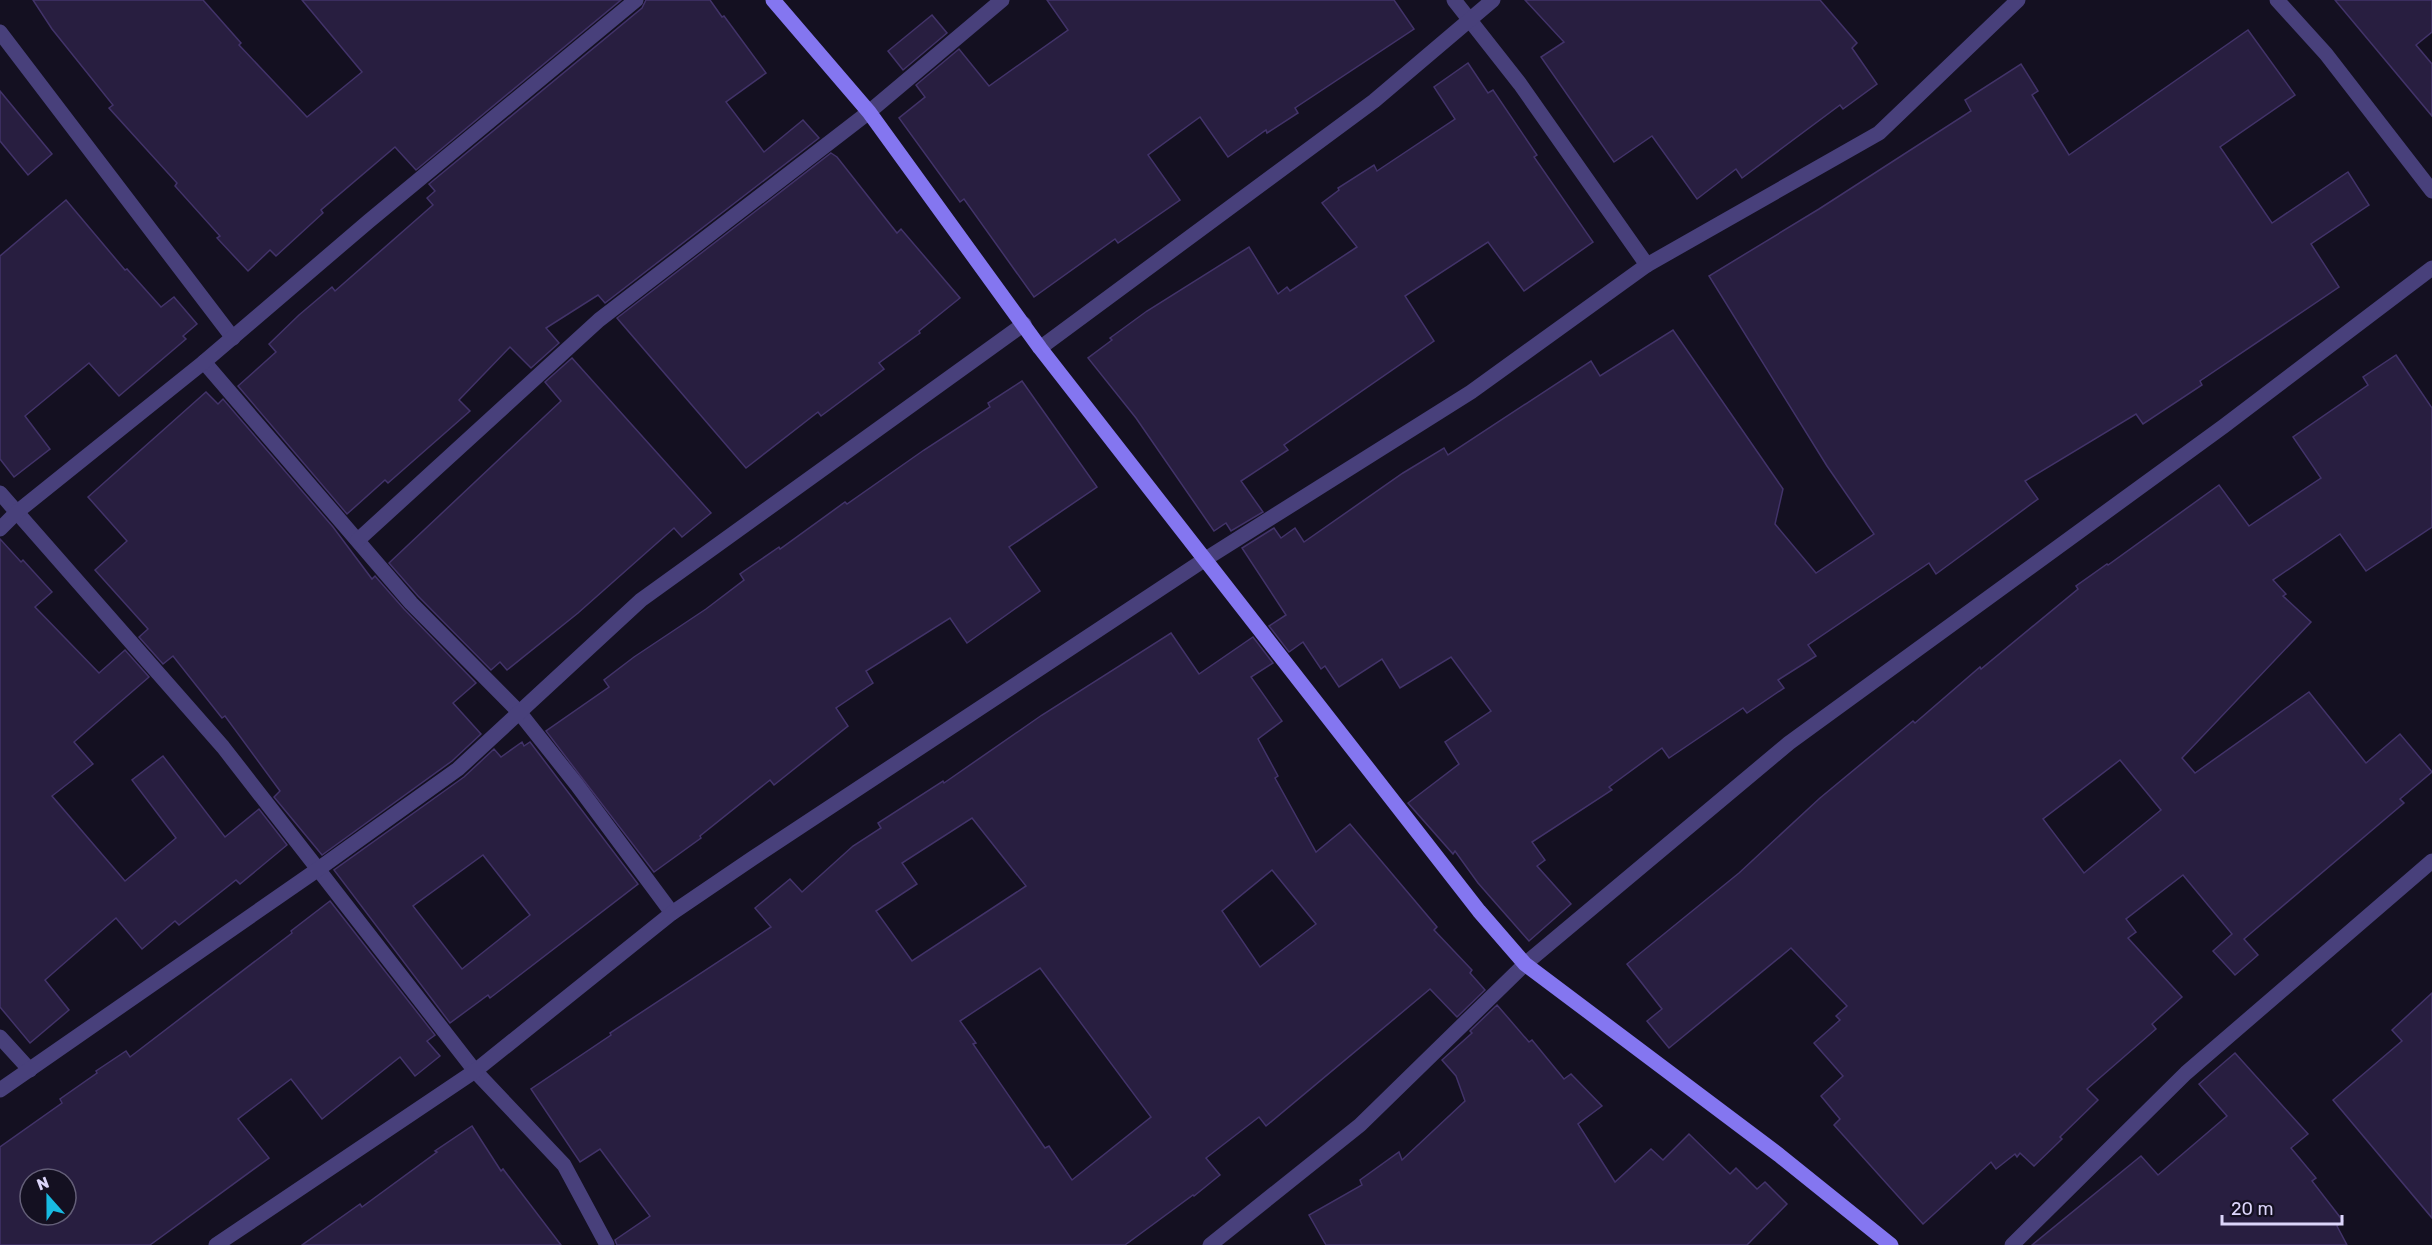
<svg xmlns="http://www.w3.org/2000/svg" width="2432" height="1245" viewBox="0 0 2432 1245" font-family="Rubik,sans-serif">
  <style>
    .building { fill: #281e40; stroke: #423369; stroke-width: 1.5; fill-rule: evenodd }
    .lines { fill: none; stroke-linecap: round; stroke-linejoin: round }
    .street { stroke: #48407b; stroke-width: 15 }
    .secondary { stroke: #8476f0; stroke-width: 15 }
  </style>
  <rect width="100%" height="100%" fill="#141021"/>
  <g class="building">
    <polygon points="33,0 203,0 241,43 239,45 307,117 362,72 302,0 621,0 416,170 395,147 321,210 323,213 276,256 270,250 248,271 217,238 220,236 175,186 177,183 109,108 113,105 52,29"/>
    <polygon points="646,0 710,0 722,17 724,16 766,73 726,102 764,152 803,120 819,138 605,303 598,295 546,328 559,343 531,368 510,347 459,400 470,411 388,483 385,480 347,514 238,386 276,352 269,344 299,315 332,287 335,291 433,205 427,198 435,191 429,184 642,8"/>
    <polygon points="1047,0 1394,0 1414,29 1295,108 1298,113 1267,133 1266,130 1228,157 1200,117 1148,155 1180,200 1118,243 1115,239 1034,297 964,199 960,202 899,118 925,97 916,85 959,49 989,86 1068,30"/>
    <polygon points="1525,0 1820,0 1857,43 1852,48 1877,84 1843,109 1840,105 1742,178 1736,169 1697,199 1652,136 1614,162 1541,57 1564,42"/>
    <polygon points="2335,0 2432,0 2432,32 2416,45 2432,64 2432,116"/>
    <polygon points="932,15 947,33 903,70 888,51"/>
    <polygon points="2248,30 2295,95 2220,147 2272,223 2348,172 2369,205 2311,244 2339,287 2200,381 2202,385 2143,424 2136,414 2025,481 2038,499 1936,574 1929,563 1808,645 1816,656 1778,680 1784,688 1747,713 1743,708 1669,758 1662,748 1609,787 1612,790 1532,842 1545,860 1537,866 1571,904 1529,941 1478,883 1455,851 1453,854 1408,803 1459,764 1445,742 1491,711 1451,657 1400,688 1382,659 1339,687 1325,666 1321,669 1303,642 1289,652 1269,626 1286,615 1242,548 1274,528 1281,538 1295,528 1304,542 1403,473 1444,448 1448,455 1591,361 1600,376 1673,330 1783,489 1775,524 1816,573 1874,534 1827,466 1709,276 1819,209 1971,111 1965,100 2021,64 2038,91 2032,95 2069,155"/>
    <polygon points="1468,63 1488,93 1493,90 1537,155 1534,157 1593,242 1524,291 1488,242 1405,296 1434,341 1284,445 1288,450 1241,481 1263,512 1231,531 1226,523 1214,531 1136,418 1088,358 1112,340 1110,338 1147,311 1249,247 1278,294 1287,287 1290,291 1357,247 1322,203 1339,190 1338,188 1374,165 1377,171 1455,119 1434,87"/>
    <polygon points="0,91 52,154 28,175 0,141"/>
    <polygon points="831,153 837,157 897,233 901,229 960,298 919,331 920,333 879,363 884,369 821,416 818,412 746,468 617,318"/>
    <polygon points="66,200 125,270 127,269 161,307 174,297 197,324 183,336 186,339 119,396 89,363 25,416 50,449 14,477 0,459 0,256"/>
    <path d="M2396,355l36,53v119l-66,44 -26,-37 -67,46 13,14 -3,2 28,26 -129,136 13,15 114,-81 57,71 34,-29 32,38 -32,27 4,4 -160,136 14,16 -23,20 -22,-24 19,-17 -49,-59 -57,44 10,13 -8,6 54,59 -30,27 4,5 -69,60 11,11 -38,37 2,2 -28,27 -14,-13 -3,4 -2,-3 -19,15 -5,-7 -68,62 -89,-99 6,-6 -19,-23 22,-20 -29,-33 26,-23 -4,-4 11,-10 -56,-58 -122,100 -22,-27 15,-12 -35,-45 112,-91 81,-75 93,-77 2,2 65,-56 1,2 97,-80 -2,-3 31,-22 1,1 111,-80 30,41 72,-48 -28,-41 75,-52 -5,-8zM2120,760l41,50 -77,63 -41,-54z"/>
    <polygon points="572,358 711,513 682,537 674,528 578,613 507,670 500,662 491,670 418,596 389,563 561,401 545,382"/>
    <polygon points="1022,381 1097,487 1009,547 1040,591 967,643 950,618 866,671 873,683 836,708 848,726 774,785 770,780 700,836 701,838 654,872 546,731 609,687 604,680 634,657 706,609 744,580 740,574 779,547 780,549 845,502 847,504 924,450 990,407 988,403"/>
    <polygon points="206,392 218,404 223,399 333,527 372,579 375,576 404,609 476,683 453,703 481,734 452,761 322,855 274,797 280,791 225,716 222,718 173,656 163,664 139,637 148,629 95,570 127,541 88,497"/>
    <polygon points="0,539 21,562 23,560 52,592 35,607 99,673 125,650 149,677 74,742 93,764 52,796 125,881 176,838 132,780 163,756 225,837 259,809 287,845 240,884 236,880 179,925 175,921 142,949 116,918 45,980 69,1010 30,1043 0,1007"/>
    <path d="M1171,633l28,41 54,-37 20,26 -22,14 31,44 -24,18 20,37 -3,2 41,74 34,-28 87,103 -3,3 38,40 -2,3 15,17 -28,27 -27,-28 -164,137 -7,-9 -53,41 14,17 -26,21 -1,-1 -68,50h-508l-2,-5 35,-24 -50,-67 -20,13 -49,-73 80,-54 -1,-2 161,-106 -16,-19 35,-29 12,13 51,-46 28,-18 -3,-5 65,-42 1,2 98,-68zM972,818l54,68 -114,75 -36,-50 41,-27 -15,-21zM1272,870l44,54 -56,43 -38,-56zM1040,968l111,149 -79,63 -23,-34 -4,2 -72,-104 3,-1 -16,-22z"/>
    <path d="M522,742l2,4 6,-4 108,142 -148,114 -2,-3 -38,28 -116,-153 130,-93 30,-28 7,8zM483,855l47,60 -68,54 -49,-63z"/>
    <path d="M330,901l105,134 -8,6 13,15 -25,20 -15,-19 -78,62 -31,-40 -53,40 31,39 -119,87h-150v-98l62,-44 -2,-4 37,-26 -1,-2 30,-20 4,6 162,-124 -1,-2zM30,1179h36v36h-36z"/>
    <polygon points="2432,993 2432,1218 2333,1100 2402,1041 2392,1030"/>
    <polygon points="1497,1005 1529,1042 1532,1040 1564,1079 1571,1074 1602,1106 1578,1124 1615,1182 1651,1149 1663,1160 1689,1134 1730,1174 1736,1168 1757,1189 1765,1182 1787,1204 1747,1245 1326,1245 1309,1215 1362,1185 1360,1180 1399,1152 1402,1160 1465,1101 1456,1076 1442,1060 1472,1033 1470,1031"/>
    <polygon points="2235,1053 2308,1134 2291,1148 2316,1178 2312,1181 2343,1221 2337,1226 2347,1245 2032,1245 2141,1156 2158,1175 2227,1116 2199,1084"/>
    <polygon points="472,1126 501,1171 503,1169 561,1245 302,1245 360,1204 362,1207 437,1152 435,1151"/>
  </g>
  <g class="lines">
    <g class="street">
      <polyline points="1454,0 1520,84 1647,265"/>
      <polyline points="2277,0 2326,54 2432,191"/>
      <polyline points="0,32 233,338"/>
      <polyline points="1040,348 1374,101 1493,0"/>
      <polyline points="204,362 411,603 519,712 577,785 672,913"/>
      <polyline points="0,493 223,747 475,1071 564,1165 607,1245"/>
      <polyline points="0,529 17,512 204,362 369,221 636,0"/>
      <polyline points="358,540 599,320 869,112 1002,0"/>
      <polyline points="0,1037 30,1070"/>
      <polyline points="0,1090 317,870 458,769 641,600 1024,324"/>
      <polyline points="216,1245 475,1071 672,913 753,858 1204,560 1471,392 1647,265 1879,133 2018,0"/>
      <polyline points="1210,1245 1360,1125 1525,964 1789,743 2224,426 2432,268"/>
      <polyline points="2012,1245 2186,1073 2432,861"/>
    </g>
    <polyline class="secondary" points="773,0 869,112 1040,348 1479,911 1525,964 1779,1155 1891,1245"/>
  </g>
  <g transform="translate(48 1197) rotate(339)"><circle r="28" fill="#141021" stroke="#645f78" stroke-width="1.5"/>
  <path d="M0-4.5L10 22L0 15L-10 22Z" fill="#18bbe2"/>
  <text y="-9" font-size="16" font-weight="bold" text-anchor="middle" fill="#dcd5fa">N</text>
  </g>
  <path d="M2222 1215v9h120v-9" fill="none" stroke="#dcd5fa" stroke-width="3"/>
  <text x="2231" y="1215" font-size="18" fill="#dcd5fa" stroke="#141021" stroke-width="4.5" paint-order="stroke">20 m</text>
</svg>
